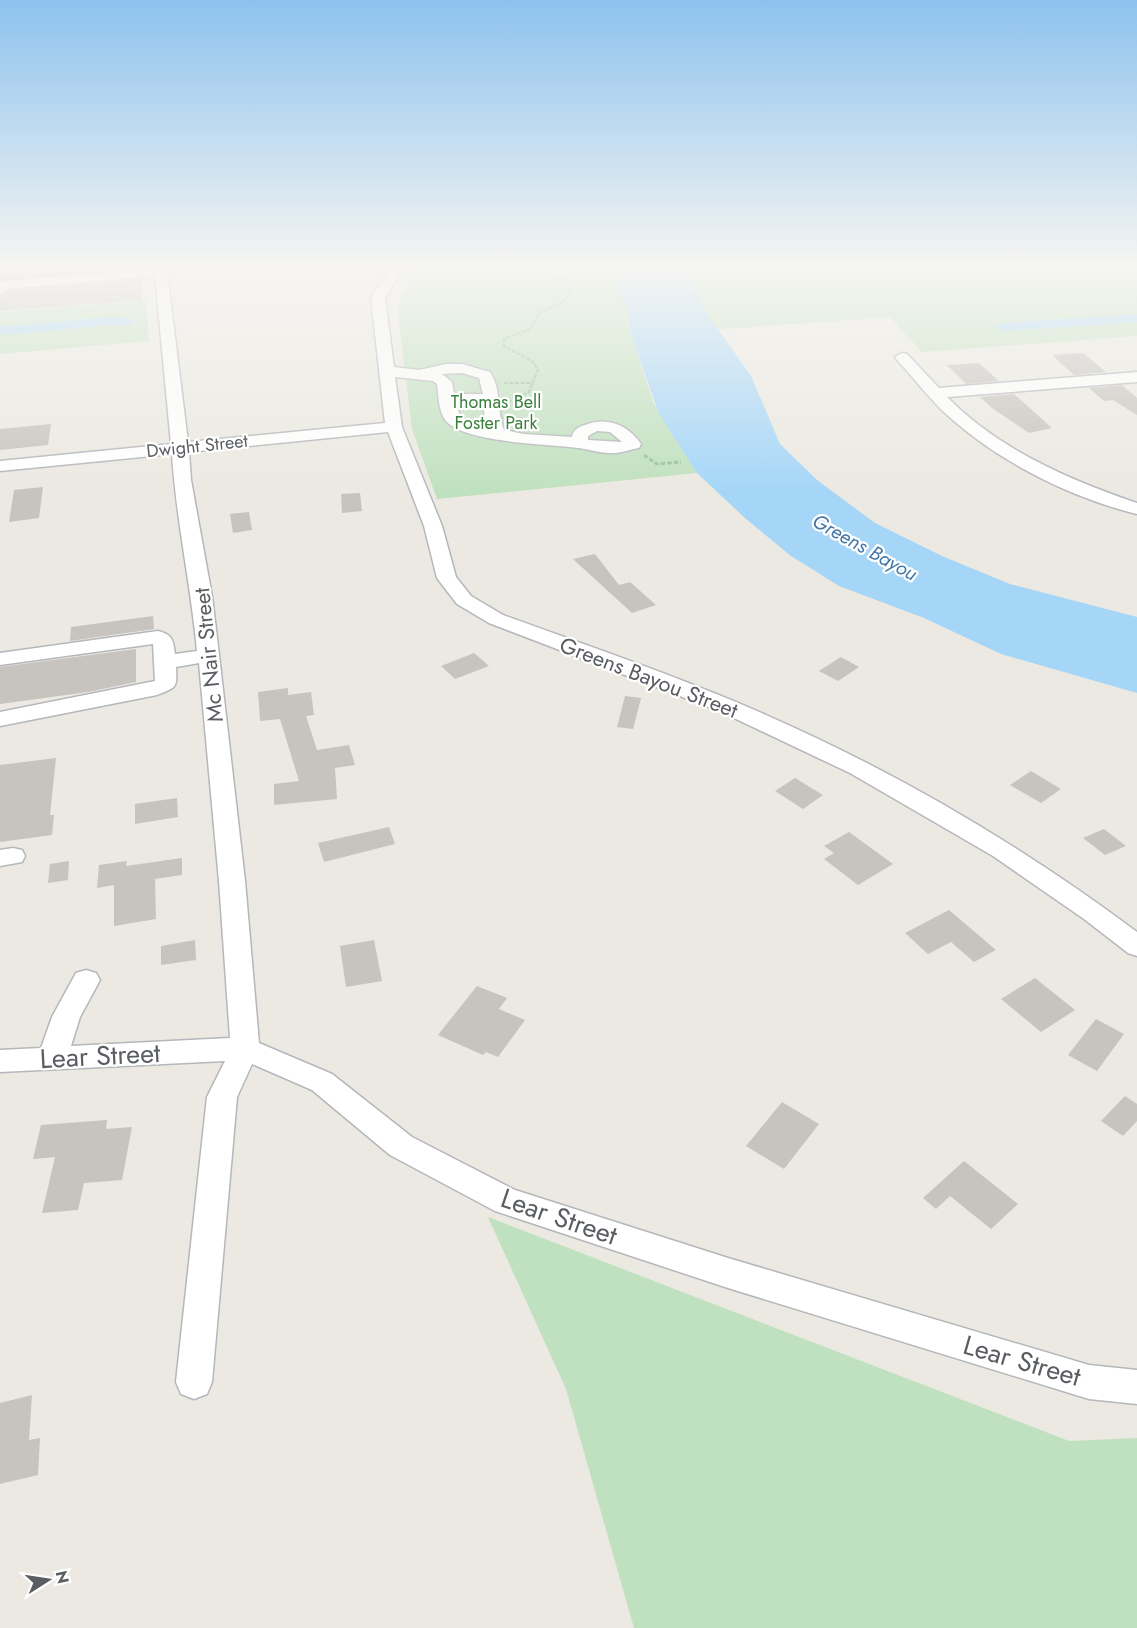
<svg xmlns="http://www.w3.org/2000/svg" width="1137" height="1628" viewBox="0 0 1137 1628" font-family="Jost,sans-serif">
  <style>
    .green { fill: #c0e1bf }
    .water { fill: #a5d6f8 }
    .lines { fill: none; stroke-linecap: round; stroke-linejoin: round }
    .canal { fill: #a5d6f8; fill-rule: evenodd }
    .building { fill: #c7c3be }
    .minor-casing { stroke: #b4b7bb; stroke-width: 3 }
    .path-far1 { stroke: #99c2a3; stroke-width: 2; stroke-dasharray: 4 1.5; stroke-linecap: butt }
    .path { stroke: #99c2a3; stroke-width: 3; stroke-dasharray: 4.5 2; stroke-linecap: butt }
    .minor { fill: #fff; fill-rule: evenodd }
    .labels { text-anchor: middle; stroke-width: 4.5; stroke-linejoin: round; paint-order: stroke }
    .far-park-label { font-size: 18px; fill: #3a7f3c; stroke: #fff }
    .far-street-label { font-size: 18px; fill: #5a5d61; stroke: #fff }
    .far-water-label { font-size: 20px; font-style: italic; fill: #4478a7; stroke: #fff }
    .street-label { font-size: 22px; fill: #5a5d61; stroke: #fff }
    .near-street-label { font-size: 27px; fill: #5a5d61; stroke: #fff }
  </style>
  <rect width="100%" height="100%" fill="#ebe9e1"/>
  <g class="green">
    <polygon points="418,264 611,264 616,289 630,313 630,332 654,404 697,473 437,499 412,429 398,312 400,298"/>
    <polygon points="686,264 1137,264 1137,336 922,352 890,317 711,330 688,292"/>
    <polygon points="146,300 149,341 0,354 0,312"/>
    <polygon points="488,1217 1069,1441 1137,1438 1137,1628 634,1628 566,1389"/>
  </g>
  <polygon class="water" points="611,264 692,264 691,285 705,311 751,376 780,444 817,480 875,523 942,556 1010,584 1137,617 1137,693 1001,654 924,618 839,586 791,556 746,519 697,473 659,414 630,332 630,313 616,289"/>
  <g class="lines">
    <g class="canal">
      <polygon points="1137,314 1137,322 1003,331 996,327 1003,323"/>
      <polygon points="109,317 128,318 135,322 128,326 109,325 0,335 0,327"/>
    </g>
  </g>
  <g class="building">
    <polygon points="127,264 141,264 141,268 0,281 0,273"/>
    <polygon points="142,279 142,300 0,311 0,297 10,291"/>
    <polygon points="1083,353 1106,372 1074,375 1052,355"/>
    <polygon points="979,363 999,381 966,384 947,365"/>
    <polygon points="1122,385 1137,398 1137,415 1113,400 1104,401 1089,388"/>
    <polygon points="1014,394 1052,428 1029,433 992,408 980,397"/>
    <polygon points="51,424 48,445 0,450 0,429"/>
    <polygon points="43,487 39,518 9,522 14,490"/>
    <polygon points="360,493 362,511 342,513 341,494"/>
    <polygon points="249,512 252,530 233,533 230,514"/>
    <polygon points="595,554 619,585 630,582 656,605 632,613 573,559"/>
    <polygon points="153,616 154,629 70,641 71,627"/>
    <polygon points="136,649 136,682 88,692 0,704 0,667"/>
    <polygon points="474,653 489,666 455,679 441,666"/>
    <polygon points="841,657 859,667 838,681 819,671"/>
    <polygon points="288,688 288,695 311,692 314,715 306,716 317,750 349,745 355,765 335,768 337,799 274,805 274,784 299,781 280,719 260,721 258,692"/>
    <polygon points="625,696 641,698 633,729 617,727"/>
    <polygon points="56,758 50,815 54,815 52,835 0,842 0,765"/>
    <polygon points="1031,771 1061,789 1041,803 1010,785"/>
    <polygon points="795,778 823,795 803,809 775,791"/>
    <polygon points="177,798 178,817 135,824 135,804"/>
    <polygon points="389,827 395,844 324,862 318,843"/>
    <polygon points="1104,829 1126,846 1105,855 1083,838"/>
    <polygon points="849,832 893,864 858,885 824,859 834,853 824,846"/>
    <polygon points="182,858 182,875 155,879 156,919 114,926 114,885 97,888 99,865 127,861 126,866"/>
    <polygon points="69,861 68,880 48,883 50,864"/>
    <polygon points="949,910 996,950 974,962 951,942 928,954 905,933"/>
    <polygon points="195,940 196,960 161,965 161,946"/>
    <polygon points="374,940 382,981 346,987 340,946"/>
    <polygon points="1035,978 1075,1010 1041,1032 1001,999"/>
    <polygon points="477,986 507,998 499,1009 525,1020 498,1057 486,1052 483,1055 438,1035"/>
    <polygon points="1096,1019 1124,1034 1097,1071 1068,1055"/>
    <polygon points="1125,1096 1137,1104 1137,1121 1123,1136 1101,1121"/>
    <polygon points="782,1102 819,1124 784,1169 746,1146"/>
    <polygon points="107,1120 106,1129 132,1127 122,1180 84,1183 78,1210 42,1213 55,1157 33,1159 41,1125"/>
    <polygon points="964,1161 1018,1204 991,1229 950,1196 936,1209 923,1198"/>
    <polygon points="32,1395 29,1440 40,1438 38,1475 0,1484 0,1403"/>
  </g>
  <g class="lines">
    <g class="minor-casing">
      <g id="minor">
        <polygon points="0,264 29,264 23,268 0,270"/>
        <path d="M154,264h12l22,178 197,-19 -14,-125 23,-34h12l-21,34 9,69 25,3 27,-6h16l28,8c12,18 6,38 14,58l20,4 48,3c1,-7 6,-10 13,-12 22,-9 43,0 56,19l-2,4c-7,1 -15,4 -23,5 -13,1 -24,-3 -37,-5 -30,-4 -109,-5 -131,-25 -10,-9 -9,-27 -11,-39l-4,-3 -38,-4 7,50 40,99 14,51 15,19 32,19c88,32 177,62 263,100 132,58 256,131 371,217v24l-9,-3 -44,-34 -91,-63 -143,-83 -131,-62 -230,-88 -32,-19 -20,-26 -13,-52 -36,-94 -199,20 2,28 21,116 7,59 26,226 14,162 73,31 80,63 103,53 213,68 361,107 48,5v34l-48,-5 -361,-111 -233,-77 -105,-56 -78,-65 -60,-26 -15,33 -25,285 -5,12 -13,5 -13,-5 -5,-12 31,-285 18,-36 -225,11v-22l41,-2 11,-31 24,-44 10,-3 10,3 4,7 -20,37 -9,29 159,-8 -11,-157 -20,-218 -23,4c1,21 1,20 -19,28l-157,31v-14l155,-31 -2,-37 -153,21v-12l158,-22c15,4 15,9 17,23l22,-3c-6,-66 -21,-131 -25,-197l-172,17v-10l171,-17 -16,-168 -146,13 -9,6v-12l5,-2 149,-12zM462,373l17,5 4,16h-29l-2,-12 -10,-8zM456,403h27l3,23 -17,-4 -9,-6zM597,431l13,1 12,10 -34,-2v-4z"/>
        <path d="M902,353l5,1 32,34 198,-16v10l-190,15c51,52 122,83 190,106v11c-65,-16 -133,-50 -183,-93 -22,-18 -38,-41 -57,-61l-2,-3z"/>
        <polygon points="13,848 22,850 25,856 22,862 0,866 0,850"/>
      </g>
    </g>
    <g class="path-far1">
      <polyline points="504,383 533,383"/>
      <path d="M508,402l21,-10 9,-23 -6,-8 -28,-15v-7l26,-10 10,-17 22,-9 10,-11c-6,-13 -22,-15 -30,-28"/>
    </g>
    <polyline class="path" points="644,455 657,464 681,462"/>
    <use href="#minor" class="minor"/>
  </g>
  <linearGradient id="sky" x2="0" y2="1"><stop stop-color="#8dc2ee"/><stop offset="0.54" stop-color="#f6f5f2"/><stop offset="1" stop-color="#f6f5f2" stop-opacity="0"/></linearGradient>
  <rect width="1137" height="492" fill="url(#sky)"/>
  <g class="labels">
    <g class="far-park-label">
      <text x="496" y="408">Thomas Bell<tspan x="496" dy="21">Foster Park</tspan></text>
    </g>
    <g class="far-street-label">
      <text transform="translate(197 446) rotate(-6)" y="6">Dwight Street</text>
    </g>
    <g class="far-water-label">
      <text transform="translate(865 547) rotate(29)" y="7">Greens Bayou</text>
    </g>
    <g class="street-label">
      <text transform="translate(208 655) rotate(-96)" y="8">Mc Nair Street</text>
      <text transform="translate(649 677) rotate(21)" y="8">Greens Bayou Street</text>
    </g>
    <g class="near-street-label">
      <text transform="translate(100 1056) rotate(-3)" y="9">Lear Street</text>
      <text transform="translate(559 1217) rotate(19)" y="9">Lear Street</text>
      <text transform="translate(1022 1361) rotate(16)" y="9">Lear Street</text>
    </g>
  </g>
  <g transform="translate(48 1580) rotate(78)" stroke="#ffffff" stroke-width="4.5" paint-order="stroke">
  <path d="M0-4.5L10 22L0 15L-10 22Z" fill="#5a5d61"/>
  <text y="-9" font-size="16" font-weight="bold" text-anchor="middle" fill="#5a5d61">N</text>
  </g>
</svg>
